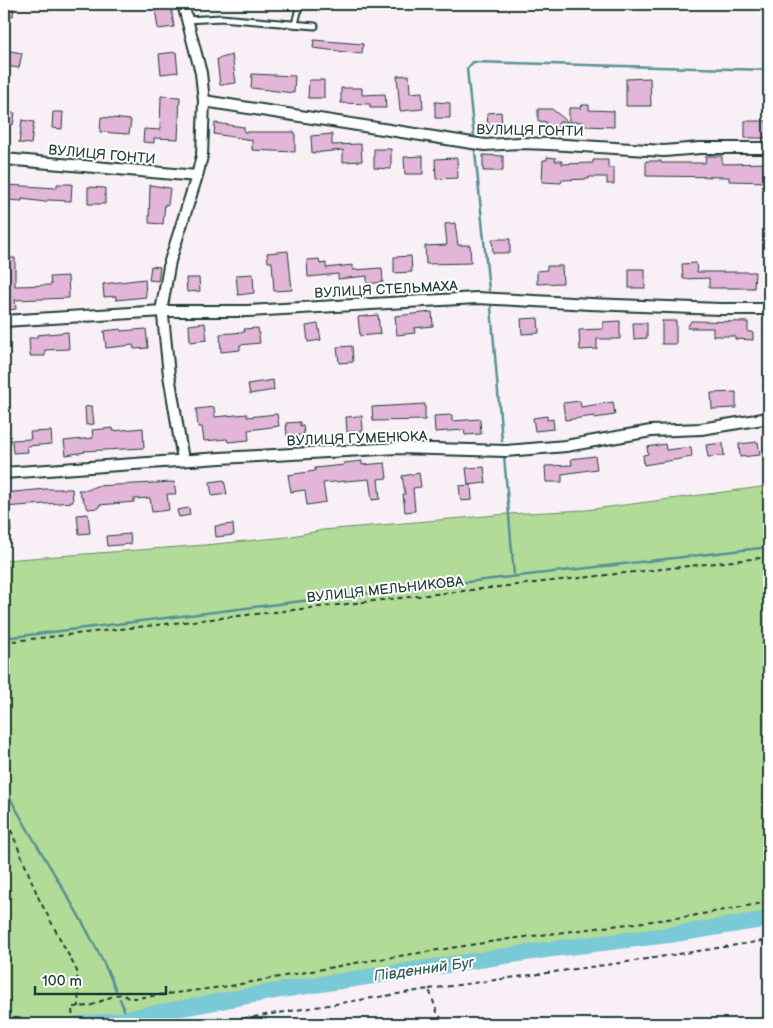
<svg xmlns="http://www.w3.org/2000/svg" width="773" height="1028" viewBox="0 0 773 1028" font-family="'Balsamiq Sans',sans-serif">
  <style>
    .green { fill: #b2db97; stroke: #688c66 }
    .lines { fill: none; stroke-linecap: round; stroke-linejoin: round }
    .stream { stroke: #569195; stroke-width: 2.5 }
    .river { stroke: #7ac9d6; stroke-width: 16 }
    .building { fill: #e3b5d9; stroke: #1f3d34 }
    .lane-casing { stroke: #1f3d34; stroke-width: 9 }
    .street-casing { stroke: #1f3d34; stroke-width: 14 }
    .path { stroke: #1f3d34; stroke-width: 2; stroke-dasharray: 5 4; stroke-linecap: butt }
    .lane { stroke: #fff; stroke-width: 5 }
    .street { stroke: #fff; stroke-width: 10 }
    .labels { text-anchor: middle; stroke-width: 4; stroke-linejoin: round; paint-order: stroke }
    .street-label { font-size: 14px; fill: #1f3d34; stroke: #fff }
    .water-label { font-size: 15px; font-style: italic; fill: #36605c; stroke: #fff }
  </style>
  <rect width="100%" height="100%" fill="#f9f0f7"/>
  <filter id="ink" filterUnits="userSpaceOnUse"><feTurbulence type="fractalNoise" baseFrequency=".02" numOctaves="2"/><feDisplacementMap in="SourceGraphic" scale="10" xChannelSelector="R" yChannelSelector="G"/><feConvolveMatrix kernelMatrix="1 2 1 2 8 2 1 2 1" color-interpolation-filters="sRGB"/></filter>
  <g filter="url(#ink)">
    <polygon class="green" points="769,486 769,919 669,935 552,949 281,990 112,1021 79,1024 4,1024 4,560 205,545 287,537 323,530 508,514 586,510"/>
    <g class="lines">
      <g class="stream">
        <polyline points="474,137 467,69 473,62 769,70"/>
        <polyline points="475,151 489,290"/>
        <polyline points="491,307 502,441"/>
        <polyline points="504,455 514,576"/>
        <polyline points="4,638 294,602 769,547"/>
        <path d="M4,787c36,68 82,132 112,203"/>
        <polyline points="120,999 127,1017"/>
        <polyline points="96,1023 96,1024"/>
      </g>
      <polyline class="river" points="79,1024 112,1021 281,990 552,949 669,935 769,919"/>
    </g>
    <g class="building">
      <polygon points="4,5 14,5 13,16 4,16"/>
      <polygon points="171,6 174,27 158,29 155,9"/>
      <polygon points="314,40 363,44 362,54 313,48"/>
      <polygon points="4,50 22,53 19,68 4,66"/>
      <polygon points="176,52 178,72 161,74 159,54"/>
      <polygon points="232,55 236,83 220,85 217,59"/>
      <polygon points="252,74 295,76 294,93 251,88"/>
      <polygon points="409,75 410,93 422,92 423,109 400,111 397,76"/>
      <polygon points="650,78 651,106 626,106 626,79"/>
      <polygon points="309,80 324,80 324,98 308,98"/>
      <polygon points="341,88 362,88 362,95 385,94 386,108 370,108 370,104 341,103"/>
      <polygon points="161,96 180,97 178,139 154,138 154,143 143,142 144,129 160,130"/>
      <polygon points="435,102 450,103 450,118 435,118"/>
      <polygon points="582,105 589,105 589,110 614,111 614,127 584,126 584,122 569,122 569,108 581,108"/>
      <polygon points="538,109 552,109 568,122 559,122 559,127 546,127 546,122 538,121"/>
      <polygon points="4,112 15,113 13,125 4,124"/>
      <polygon points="53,112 63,112 62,129 52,128"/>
      <polygon points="501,112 502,127 488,128 487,113"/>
      <polygon points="101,117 131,120 129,134 100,132"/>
      <polygon points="22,120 34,122 31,144 19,143"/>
      <rect x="745" y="121" width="23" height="17"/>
      <polygon points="215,123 244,127 244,132 295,132 295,152 252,150 252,140 214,134"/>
      <polygon points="332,134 332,145 361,144 362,161 343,162 343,150 312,153 311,136"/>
      <polygon points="374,149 391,149 391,169 374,168"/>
      <polygon points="483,155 503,156 503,171 483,171"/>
      <polygon points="423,156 423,174 405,174 404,157"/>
      <polygon points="706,156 722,156 722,164 769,163 769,182 729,181 729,177 646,176 646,161 661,161 661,163 705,163"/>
      <polygon points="547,157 556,158 555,161 562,161 562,164 593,163 593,160 608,160 608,168 614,168 614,184 607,184 607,177 589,177 589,179 562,180 561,183 542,182 543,160 547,160"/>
      <polygon points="457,158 458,178 436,179 435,159"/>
      <polygon points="57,184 72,184 71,201 48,200 45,202 22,199 22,201 7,200 7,185 57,188"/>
      <polygon points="150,185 170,188 168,205 165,204 163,224 149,223"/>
      <polygon points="88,187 105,188 105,204 88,204"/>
      <polygon points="455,223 458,245 470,245 471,263 426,264 425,246 447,245 445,224"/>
      <polygon points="492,239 510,239 510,253 493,253"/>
      <polygon points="288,251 292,290 274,291 272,262 268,262 267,253"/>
      <polygon points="411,256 412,272 394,273 394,257"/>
      <polygon points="4,258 15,258 15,286 51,285 50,277 68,276 69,298 15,300 16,309 9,310 7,275 4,275"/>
      <polygon points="319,259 320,264 326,263 326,268 353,265 353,270 382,268 383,282 367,284 367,276 338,279 338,274 308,277 307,260"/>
      <polygon points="696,263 697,272 755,272 754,288 709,288 709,278 683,279 682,264"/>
      <polygon points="151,266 160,267 158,281 149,280"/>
      <polygon points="547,266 562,266 563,283 537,284 537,271 547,270"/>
      <rect x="629" y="269" width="16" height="19"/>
      <polygon points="253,274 254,293 238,295 236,275"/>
      <polygon points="186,278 199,278 200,291 187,292"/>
      <polygon points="145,279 146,297 116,300 116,296 104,297 103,284"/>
      <polygon points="432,312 433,326 414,328 415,333 397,335 395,316"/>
      <polygon points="378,315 380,334 360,336 358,317"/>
      <polygon points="538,318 539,333 522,334 521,319"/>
      <polygon points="620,321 620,339 597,339 597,349 580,350 579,330 603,329 603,322"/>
      <rect x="662" y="321" width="14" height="23"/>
      <polygon points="691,321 748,322 748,332 753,332 753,340 735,339 735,336 713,336 713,328 687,328"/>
      <polygon points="205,323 207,340 190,342 189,325"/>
      <polygon points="633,323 647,323 647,338 634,339"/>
      <polygon points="318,324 321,340 308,342 306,326"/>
      <polygon points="258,328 260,343 240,345 240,350 221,352 220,334 245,332 244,329"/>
      <polygon points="121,329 121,331 146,329 148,348 134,349 133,345 106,348 104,331"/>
      <polygon points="68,332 69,349 45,350 45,356 30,356 29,338 37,338 37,335"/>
      <polygon points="352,346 353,362 339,363 337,347"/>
      <polygon points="273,380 274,390 250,394 248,384"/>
      <polygon points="736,392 736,408 712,409 711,393"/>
      <polygon points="580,401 581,407 613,402 615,415 594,418 594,416 565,420 563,403"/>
      <polygon points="425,404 425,420 373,421 372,407"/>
      <polygon points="92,406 94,424 86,425 85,407"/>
      <polygon points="214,407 215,417 247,414 247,417 277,414 279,426 248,430 249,440 228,442 227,439 204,441 202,427 198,427 196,409"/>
      <polygon points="452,415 452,421 480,419 481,434 465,435 464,430 435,432 434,416"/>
      <polygon points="362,416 363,431 347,432 346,417"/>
      <polygon points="547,416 547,420 553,419 554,429 535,431 533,418"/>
      <polygon points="300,422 300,426 303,425 304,435 287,436 286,423"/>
      <polygon points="113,428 113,431 143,428 144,448 84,451 85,452 66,455 64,441 93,438 92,430"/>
      <polygon points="51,431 52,444 27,446 28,452 13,453 12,440 31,439 30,432"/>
      <polygon points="758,442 760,455 740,457 739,444"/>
      <polygon points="723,443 724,456 708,457 706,445"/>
      <polygon points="665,444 666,450 691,447 692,457 644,465 643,455 648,454 647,447"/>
      <polygon points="595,456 597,469 562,474 562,482 546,482 545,466 572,465 571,459"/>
      <polygon points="362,461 362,465 385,463 387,478 378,479 380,499 372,500 369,479 323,483 326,502 307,505 305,490 291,492 288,475 315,471 315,468 344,465 344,463"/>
      <polygon points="484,467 486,483 468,485 466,468"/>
      <polygon points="419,473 421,487 413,488 415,511 405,512 403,494 405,494 402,476"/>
      <polygon points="224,480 227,494 212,496 210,482"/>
      <polygon points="174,482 176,494 167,494 169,510 152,512 150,498 134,499 134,502 99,505 99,508 88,509 78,490 88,490 96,486"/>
      <polygon points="471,485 472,500 461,501 459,486"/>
      <polygon points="46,489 72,489 73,502 4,507 4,493"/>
      <polygon points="4,508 9,508 11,532 4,532"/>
      <polygon points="189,508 190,515 179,517 177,510"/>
      <polygon points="88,514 90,533 79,534 77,515"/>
      <polygon points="233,524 234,535 216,537 215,526"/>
      <polygon points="130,534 131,544 107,546 106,536"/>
    </g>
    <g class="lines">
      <g class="lane-casing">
        <g id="lane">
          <polyline points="187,20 221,18 315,26"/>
          <polyline points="295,24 300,4"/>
        </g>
      </g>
      <g class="street-casing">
        <g id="street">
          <polyline points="204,101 485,145 520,143 549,144 664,151 700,148 769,148"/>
          <polyline points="4,159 197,176"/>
          <polyline points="4,321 163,311 247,311 477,298 590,304 720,309 769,309"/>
          <polyline points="183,460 169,375 162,306 170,261 197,176 202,156 204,101 201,73 183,4"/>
          <polyline points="4,473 220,458 398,448 506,451 566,446 651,431 701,429 769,418"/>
        </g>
      </g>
      <g class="path">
        <polyline points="4,642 769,557"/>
        <polyline points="4,813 39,899 77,971 79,1007"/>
        <polyline points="429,989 634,961 769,940"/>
        <polyline points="73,1024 72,1007 90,1006 115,995 123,994 128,998 136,998 230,986 361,962 509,939 691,916 769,902"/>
        <polyline points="209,1024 429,989 437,1012 445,1024"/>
      </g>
      <use href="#lane" class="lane"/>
      <use href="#street" class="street"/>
    </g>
  </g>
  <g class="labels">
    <g class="street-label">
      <text transform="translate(530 130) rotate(1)" y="5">ВУЛИЦЯ ГОНТИ</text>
      <text transform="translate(102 154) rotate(5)" y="5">ВУЛИЦЯ ГОНТИ</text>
      <text transform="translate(386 289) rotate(-3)" y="5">ВУЛИЦЯ СТЕЛЬМАХА</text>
      <text transform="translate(357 438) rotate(-2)" y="5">ВУЛИЦЯ ГУМЕНЮКА</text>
      <text transform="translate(385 589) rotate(-6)" y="5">ВУЛИЦЯ МЕЛЬНИКОВА</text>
    </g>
    <g class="water-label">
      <text transform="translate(424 969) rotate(-8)" y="5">Південний Буг</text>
    </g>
  </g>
  <rect width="773" height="1028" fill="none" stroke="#fff" stroke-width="20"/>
  <rect x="10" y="10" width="753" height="1008" fill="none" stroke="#1f3d34" stroke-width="2" filter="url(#ink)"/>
  <path d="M35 986v8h131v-8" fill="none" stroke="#1f3d34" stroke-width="2.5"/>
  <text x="42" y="986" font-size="15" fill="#1f3d34" stroke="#ffffff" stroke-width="4" paint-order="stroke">100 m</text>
</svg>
